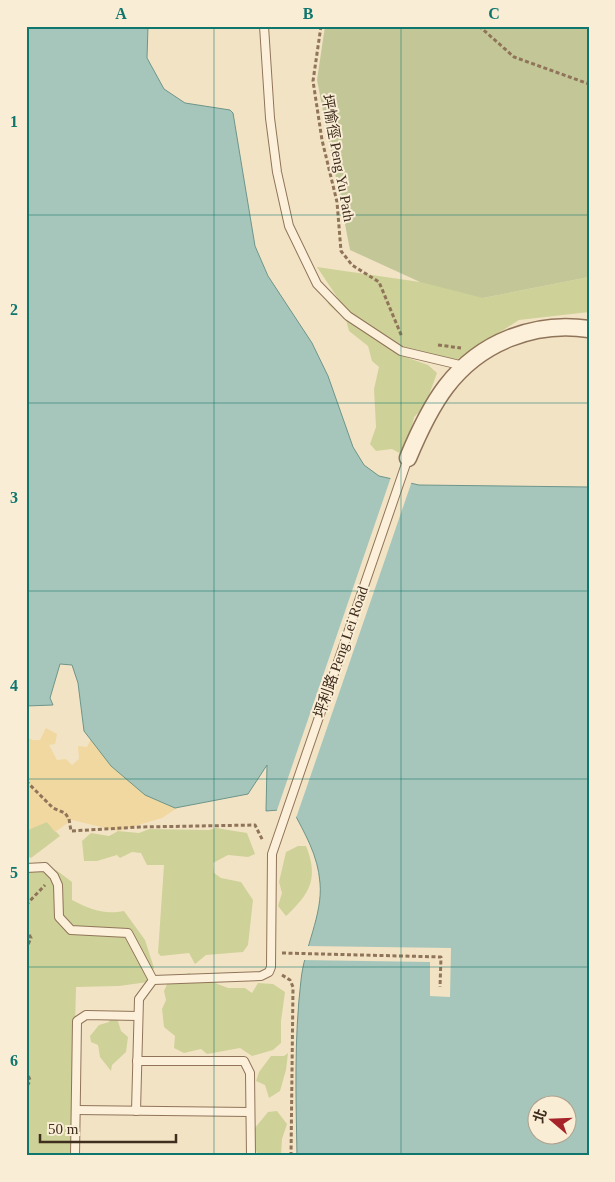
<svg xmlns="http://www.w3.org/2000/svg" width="615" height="1182" viewBox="0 0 615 1182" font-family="'Times New Roman','Noto Sans TC',serif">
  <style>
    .green { fill: #ced298 }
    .sand { fill: #f1d8a0 }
    .cemetery { fill: #c3c797 }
    .water { fill: #a7c6bb; stroke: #6d958a; fill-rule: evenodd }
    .pier { fill: #f3e3c5 }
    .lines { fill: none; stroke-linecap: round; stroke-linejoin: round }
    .service-casing { stroke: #907459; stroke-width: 10 }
    .minor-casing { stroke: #907459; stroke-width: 19 }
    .path { stroke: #907459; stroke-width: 3; stroke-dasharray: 4 2.5; stroke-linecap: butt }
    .service { stroke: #fcf0da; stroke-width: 8 }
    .minor { stroke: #fcf0da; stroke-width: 16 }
    .grid { fill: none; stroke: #0f766e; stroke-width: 1; stroke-opacity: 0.55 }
    .labels { text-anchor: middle; stroke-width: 4; stroke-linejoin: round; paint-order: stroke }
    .street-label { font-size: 15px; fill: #3f2d1e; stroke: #f9edd6 }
    .neatline { fill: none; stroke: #0f766e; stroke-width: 2 }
    .grid-label { font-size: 16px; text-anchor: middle; font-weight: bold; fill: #0f766e }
  </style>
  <rect width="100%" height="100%" fill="#f3e3c5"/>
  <g class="green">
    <polygon points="442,248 483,298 589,277 589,312 519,320 456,360 403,348 349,315 317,267 420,282"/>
    <polygon points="317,284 397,354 428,365 437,373 425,406 414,417 409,440 401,454 392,449 376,451 370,444 376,427 374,389 379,367 372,361 368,346 349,331 346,320 329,305"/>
    <polygon points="39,822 47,822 60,836 31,858 26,855 26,832"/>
    <polygon points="216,828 247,833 255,854 248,857 228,855 213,863 214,873 221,878 241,882 253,900 248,945 243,952 206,955 195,964 189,953 161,956 158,953 164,865 147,865 141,853 132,852 120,858 117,855 97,861 84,861 82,841 91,833 109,836 118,831 139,833 149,829 209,830"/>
    <path d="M298,846h8c13,32 4,48 -20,70l-8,-10 4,-13 -3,-11 7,-30z"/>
    <path d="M40,866l16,4 16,12v18c18,9 31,15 52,11l21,29 9,28 -6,14 -29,4 -43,1 -4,169h-46v-283z"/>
    <polygon points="189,973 228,988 245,988 252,993 258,983 273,984 285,992 281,1021 281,1043 273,1050 252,1056 240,1048 207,1054 201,1049 184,1053 174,1048 175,1036 164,1027 162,1009 166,1000 164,991 169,980"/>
    <polygon points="110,1017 117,1018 121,1031 128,1037 126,1052 112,1065 111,1071 100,1057 98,1045 91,1042 90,1036 99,1025 109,1022"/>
    <polygon points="288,1053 286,1070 280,1091 269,1098 265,1085 256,1081 259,1072 271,1056 284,1056"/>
    <polygon points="277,1111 287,1124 282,1139 281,1156 258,1156 250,1134 268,1112"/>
  </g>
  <polygon class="sand" points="46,728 57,734 55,744 49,745 57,760 66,759 72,765 79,759 78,746 87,747 91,739 111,766 148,796 177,808 162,818 118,831 72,820 55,832 47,822 28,830 30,827 26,825 26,737 33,740 40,740"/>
  <polygon class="cemetery" points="325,26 589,26 589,277 483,298 420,282 350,250 317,80"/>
  <path class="water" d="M26,26h122l-1,32 17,31 21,14 45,7 3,3 22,133 13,30 44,67 16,33 25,71 11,18 15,11 40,9 170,2v669h-292c-1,-59 -3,-117 4,-176 3,-31 22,-66 19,-97 -2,-28 -15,-49 -28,-74l-26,2 1,-46 -19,29 -73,14 -30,-13 -34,-29 -27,-35 -6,-48 -6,-18 -12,-1 -10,34 3,7 -27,1zM538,1104h30v30h-30z"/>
  <g class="pier">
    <polygon points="391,477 412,481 295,821 290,812 276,813"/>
    <polygon points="305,946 451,948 450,997 430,996 430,962 301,960"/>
  </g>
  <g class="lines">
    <g class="service-casing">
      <g id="service">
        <polyline points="264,26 270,118 277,172 289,226 317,284 348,316 401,351 464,366"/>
        <polyline points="26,868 45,867 54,876 58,885 59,917 71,930 128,933 153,980"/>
        <polyline points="153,980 261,976 269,972 271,967 272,854 408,458"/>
        <polyline points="137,1061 244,1061 250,1073 251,1156"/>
        <polyline points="76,1110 250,1112"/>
        <polyline points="136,1111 139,999 153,980"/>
        <polyline points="75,1156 77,1021 86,1015 138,1016"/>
      </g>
    </g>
    <g class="minor-casing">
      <path id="minor" d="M408,458c22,-53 46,-98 102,-120 25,-10 53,-13 79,-9"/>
    </g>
    <g class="path">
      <polyline points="321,26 313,81 322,140 337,202 341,251 352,265 379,282 402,337"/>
      <polyline points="479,26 514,57 589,84"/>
      <polyline points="438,345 461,348"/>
      <polyline points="26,781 53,808 65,813 69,819 71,831 140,827 255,825 263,841"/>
      <polyline points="26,905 45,885"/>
      <polyline points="26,929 31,938 26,949"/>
      <polyline points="282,953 441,957 440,987"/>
      <polyline points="282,975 290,980 293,987 291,1156"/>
      <polyline points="26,1070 30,1080 26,1089"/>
      <polyline points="26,1148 28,1156"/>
    </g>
    <use href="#service" class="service"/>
    <use href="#minor" class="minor"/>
  </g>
  <path class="grid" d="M214,26v1130M401,26v1130M26,215h563M26,403h563M26,591h563M26,779h563M26,967h563"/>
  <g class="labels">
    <g class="street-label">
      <text transform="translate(338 158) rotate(80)" y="5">坪愉徑 Peng Yu Path</text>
      <text transform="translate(341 652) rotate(-71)" y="5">坪利路 Peng Lei Road</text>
    </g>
  </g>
  <rect width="615" height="1182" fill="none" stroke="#f9edd6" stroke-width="55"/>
  <g transform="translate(552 1120) rotate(289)"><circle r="24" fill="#f9edd6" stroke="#afa08c"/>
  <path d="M0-4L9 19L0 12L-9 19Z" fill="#a52329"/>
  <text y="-8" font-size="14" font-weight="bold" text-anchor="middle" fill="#3f2d1e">北</text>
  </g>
  <path d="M40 1134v8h136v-8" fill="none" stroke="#3f2d1e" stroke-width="2.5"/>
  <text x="48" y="1134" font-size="15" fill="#3f2d1e" stroke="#f9edd6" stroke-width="4" paint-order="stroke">50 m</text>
  <rect x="28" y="28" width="560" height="1126" class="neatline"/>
  <g class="grid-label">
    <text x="121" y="19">A</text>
    <text x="308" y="19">B</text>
    <text x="494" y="19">C</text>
    <text x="14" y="127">1</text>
    <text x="14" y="315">2</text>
    <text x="14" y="503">3</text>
    <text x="14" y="691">4</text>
    <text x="14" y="878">5</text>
    <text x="14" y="1066">6</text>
  </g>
</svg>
